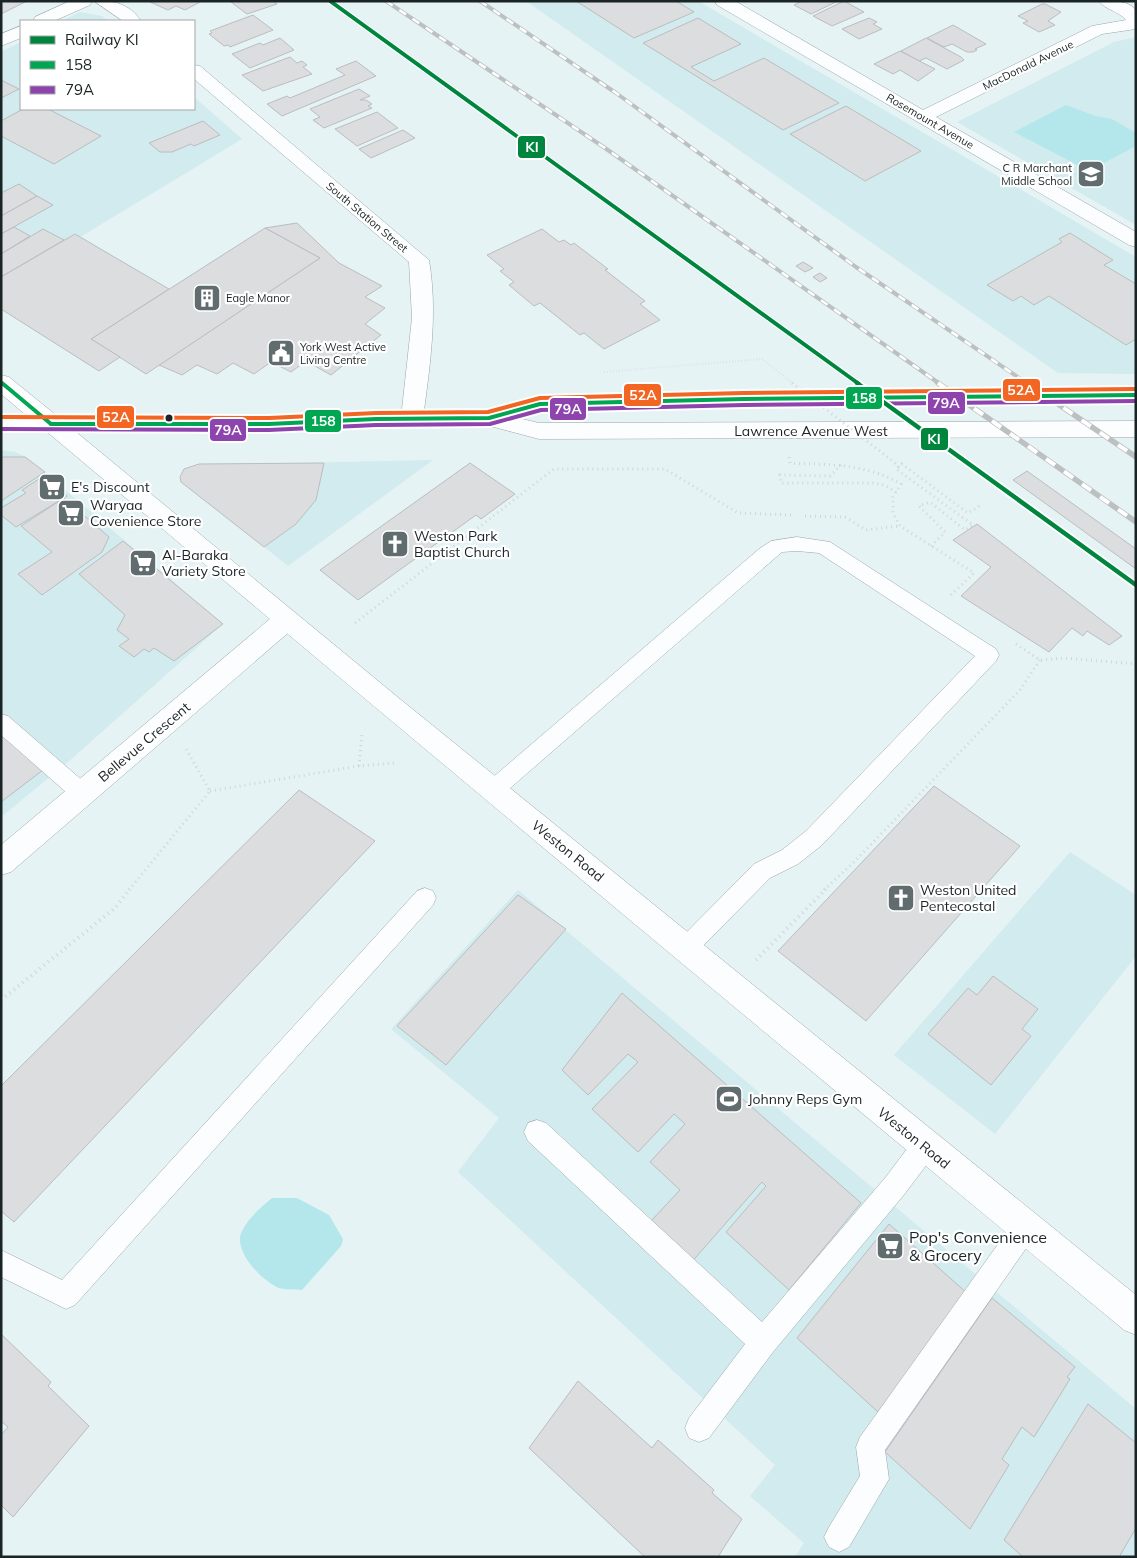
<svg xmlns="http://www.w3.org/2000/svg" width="1137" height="1558" viewBox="0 0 1137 1558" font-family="Mulish,sans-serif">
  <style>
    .built { fill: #d1ebee }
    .green { fill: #b4e7ec }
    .building { fill: #dbddde; stroke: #bbbdbf }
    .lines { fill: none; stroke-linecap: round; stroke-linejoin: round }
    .lane-casing { stroke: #9ca7a8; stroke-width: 1 }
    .street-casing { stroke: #9ca7a8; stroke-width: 1 }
    .secondary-casing { stroke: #9ca7a8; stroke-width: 1 }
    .path-far2 { stroke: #d1d5d6; stroke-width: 2; stroke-dasharray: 0.5 2.5; stroke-linecap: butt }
    .path-far1 { stroke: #d1d5d6; stroke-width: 3; stroke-dasharray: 1 4; stroke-linecap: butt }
    .path { stroke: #d1d5d6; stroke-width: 4; stroke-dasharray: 1 4.5; stroke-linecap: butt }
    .lane { fill: #fbfdfe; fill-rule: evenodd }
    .street { fill: #fbfdfe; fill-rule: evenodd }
    .secondary { fill: #fbfdfe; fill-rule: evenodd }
    .rail-far1-casing { stroke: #bcc0c0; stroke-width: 4 }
    .rail-casing { stroke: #bcc0c0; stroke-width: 5.5 }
    .rail-far1 { stroke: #fff; stroke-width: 2.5; stroke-dasharray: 8; stroke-linecap: butt }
    .rail { stroke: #fff; stroke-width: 4; stroke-dasharray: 11; stroke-linecap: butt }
    .path-bridge-far1 { stroke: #d1d5d6; stroke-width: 2; stroke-dasharray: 0.5 2.5; stroke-linecap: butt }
    .path-bridge { stroke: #d1d5d6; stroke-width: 3; stroke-dasharray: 1 4; stroke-linecap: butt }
    .bus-1-far1-casing { stroke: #fff; stroke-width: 5 }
    .bus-1-casing { stroke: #fff; stroke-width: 8 }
    .bus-2-casing { stroke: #fff; stroke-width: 8 }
    .bus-3-casing { stroke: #fff; stroke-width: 8 }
    .bus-1-far1 { stroke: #00a651; stroke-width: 2.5 }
    .bus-1 { stroke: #00a651; stroke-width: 4 }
    .bus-2 { stroke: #8e44ad; stroke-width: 4 }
    .bus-3 { stroke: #f26522; stroke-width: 4 }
    .rail-1-far1-casing { stroke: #fff; stroke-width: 6 }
    .rail-1-casing { stroke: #fff; stroke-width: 8 }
    .rail-1-far1 { stroke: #00853f; stroke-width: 4 }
    .rail-1 { stroke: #00853f; stroke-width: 4.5 }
    .bus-dot { fill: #1a2425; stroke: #fff; stroke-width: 2 }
    .labels { text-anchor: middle; stroke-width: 4.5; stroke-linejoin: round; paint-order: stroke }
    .far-street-label { font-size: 11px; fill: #1a2425; stroke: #fff }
    .far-poi-label { font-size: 11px; fill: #1a2425; stroke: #fff; text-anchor: start }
    .street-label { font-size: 14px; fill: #1a2425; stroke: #fff }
    .poi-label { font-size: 14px; fill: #1a2425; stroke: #fff; text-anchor: start }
    .near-poi-label { font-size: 16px; fill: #1a2425; stroke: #fff; text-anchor: start }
    .line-badge { stroke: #fff; stroke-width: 2 }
    .badge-label { font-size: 14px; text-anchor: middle; font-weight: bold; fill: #fff }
  </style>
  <rect width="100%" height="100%" fill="#e5f3f5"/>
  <g class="built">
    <polygon points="526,1 698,1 1136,257 1136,374 1058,373"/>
    <polygon points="80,12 102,16 108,21 62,21"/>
    <polygon points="1136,37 1136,225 957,122 1114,42"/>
    <polygon points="21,42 21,109 194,109 194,97 242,139 1,285 1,52"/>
    <polygon points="1,450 15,452 26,457 223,624 68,762 1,817"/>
    <polygon points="433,460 288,566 189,486 205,465"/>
    <polygon points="1070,852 1136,895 1136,956 995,1134 894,1055"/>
    <polygon points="518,890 1136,1409 1136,1557 795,1557 804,1543 750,1496 775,1465 458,1172 499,1118 391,1029"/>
  </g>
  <g class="green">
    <polygon points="1066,105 1095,116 1112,119 1136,133 1136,146 1089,171 1014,132"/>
    <path d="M272,1198h25l32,17 14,24 -2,7 -39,44c-7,-1 -17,0 -23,-2 -17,-7 -45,-36 -38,-55 7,-15 19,-25 31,-35z"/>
  </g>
  <g class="building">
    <polygon points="1,1 27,1 1,14"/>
    <polygon points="152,1 202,1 185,10 176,6 168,10 150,2"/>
    <polygon points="234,1 273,1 277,4 247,14 231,2"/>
    <polygon points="576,1 676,1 694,12 634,38"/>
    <polygon points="802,1 838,1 811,14 794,5"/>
    <polygon points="844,1 864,12 832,26 813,16"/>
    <polygon points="1042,4 1045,4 1061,12 1048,21 1055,25 1039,32 1023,23 1028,21 1018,16"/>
    <polygon points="253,15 273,30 230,47 228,45 224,46 209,34 212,33 210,31"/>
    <polygon points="698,18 741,44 691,67 714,81 764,58 839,103 783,130 643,43"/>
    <polygon points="869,18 877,22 873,24 882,29 859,39 842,29"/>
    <polygon points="953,25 986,44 975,49 977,50 973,52 967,52 952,44 944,47 927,38"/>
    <polygon points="280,38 294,50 250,68 232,54 260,43 263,45"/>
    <polygon points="926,38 961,57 964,60 947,69 926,58 919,61 901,51"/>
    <polygon points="900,51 935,69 918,81 900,70 893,74 874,64"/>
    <polygon points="290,57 297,63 302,61 307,65 303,67 312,74 263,91 242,75"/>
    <polygon points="356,61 376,76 282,116 267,104 287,96 290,98 345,75 336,69"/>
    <polygon points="1,80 19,89 1,98"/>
    <polygon points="359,89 370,96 360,100 366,100 372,104 368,106 372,108 324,128 313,120 320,117 310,109"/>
    <polygon points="846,106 921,151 865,181 790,134"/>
    <polygon points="23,109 48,109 101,136 54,164 1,136 1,121"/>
    <polygon points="377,112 398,128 357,146 335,129"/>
    <polygon points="203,121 220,135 194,146 191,144 172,152 160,152 149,143"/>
    <polygon points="403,130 415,138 371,158 359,149"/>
    <polygon points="19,184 37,196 1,216 1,193"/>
    <polygon points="37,196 53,205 1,234 1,216"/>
    <polygon points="297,223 339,263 382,286 365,297 385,308 365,324 381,335 331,375 306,361 291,372 271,362 254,374 233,363 217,374 197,365 182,375 159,365 320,258 265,228"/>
    <polygon points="14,227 30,236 1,254 1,234"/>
    <polygon points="265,228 320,258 146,374 91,339"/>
    <polygon points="43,229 64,240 1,277 1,254"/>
    <polygon points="542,229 559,242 564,240 571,245 574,243 608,269 605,270 645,301 640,304 660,320 604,349 584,333 580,335 540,303 534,306 509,285 514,282 500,271 504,269 487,255"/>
    <polygon points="1070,233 1113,260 1104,265 1136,284 1136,339 1126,345 1049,296 1034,305 1021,296 1013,301 987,285 1062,242 1059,239"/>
    <polygon points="75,234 169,289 91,339 120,357 99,371 1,309 1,277"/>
    <polygon points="803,262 813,268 805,272 796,266"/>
    <polygon points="820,273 827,278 820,282 813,277"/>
    <polygon points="1,457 25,457 45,472 1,501"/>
    <polygon points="324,463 316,500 296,524 264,547 181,482 180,477 184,469 199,464"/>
    <polygon points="470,463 515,494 481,519 476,515 358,600 320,570"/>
    <polygon points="1027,471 1136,549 1136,569 1013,480"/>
    <polygon points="42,477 67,496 16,527 1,515 1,508 26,493 22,490"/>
    <polygon points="64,498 109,537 102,552 42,595 18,574 52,552 21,526"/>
    <polygon points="977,524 1122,636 1109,645 1087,631 1083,636 1072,628 1049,652 961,596 991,567 953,540"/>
    <polygon points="123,541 223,624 174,661 154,648 149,652 144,649 134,657 119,646 129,639 117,630 125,615 79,574"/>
    <polygon points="1,732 43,770 1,802"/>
    <polygon points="934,786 1020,846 866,1021 778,951"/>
    <polygon points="299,790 375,841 14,1222 1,1211 1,1086"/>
    <polygon points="518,895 566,929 446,1065 397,1026"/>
    <polygon points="993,976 1038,1009 1022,1029 1031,1036 991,1085 928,1034 968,988 977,995"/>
    <polygon points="622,993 861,1203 789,1290 726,1232 766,1186 762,1182 689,1265 651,1221 680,1190 650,1162 685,1124 674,1114 638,1152 592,1109 638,1062 628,1054 588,1095 562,1070"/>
    <polygon points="889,1224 967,1293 878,1412 797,1338"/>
    <polygon points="992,1298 1075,1367 1067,1377 1070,1379 1034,1437 1022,1427 1002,1459 1009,1465 970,1529 885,1452"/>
    <polygon points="1,1334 51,1382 48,1386 89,1426 13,1517 1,1505 1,1435 8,1427 1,1421"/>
    <polygon points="578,1381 652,1448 658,1440 714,1490 712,1493 742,1519 718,1557 645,1557 529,1448"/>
    <polygon points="1088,1404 1136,1443 1136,1528 1119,1557 1023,1557 1004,1540"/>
  </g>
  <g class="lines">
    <g class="lane-casing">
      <g id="lane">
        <polygon points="797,537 830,542 996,649 999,655 996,661 822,845 798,864 770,878 694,955 686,959 678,955 674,948 678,941 754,864 782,850 806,831 975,656 819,553 797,551 782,552 501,796 493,799 485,796 482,790 485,784 759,549 771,541"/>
        <polygon points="1,714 8,716 91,788 94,794 91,800 83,803 75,800 1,735"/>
        <polygon points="425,888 433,891 436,898 433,905 75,1305 66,1309 1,1277 1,1250 62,1280 417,891"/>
        <polygon points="537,1120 546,1123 762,1322 885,1178 916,1137 925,1133 934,1137 938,1146 934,1155 903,1196 773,1352 709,1438 699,1442 689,1438 685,1428 689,1418 745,1344 528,1141 524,1132 528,1123"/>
        <polygon points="1025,1215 1034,1219 1038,1228 1034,1237 885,1450 889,1479 849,1547 839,1552 829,1547 824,1537 829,1527 860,1476 856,1447 860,1437 1016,1219"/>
      </g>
    </g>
    <g class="street-casing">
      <g id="street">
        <polygon points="70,1 92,1 90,5 54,21 33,21 35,17"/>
        <path d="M94,1c20,0 35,2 47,20h-18z"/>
        <path d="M715,1h20l188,109 169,-84 34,-6c-7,-9 -21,-10 -27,-19 10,0 34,-1 37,11 1,6 0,12 0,17l-34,5 -166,83 200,115v15l-7,-2 -412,-240z"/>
        <polygon points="21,26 21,38 1,46 1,34"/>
        <path d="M194,65l6,1 229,194c9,53 1,105 -6,158l-3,5 -8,3 -8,-3 -3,-5 11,-100 -3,-56 -215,-183z"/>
        <polygon points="286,610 295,613 299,620 295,627 11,872 1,875 1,845 277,613"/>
      </g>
    </g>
    <g class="secondary-casing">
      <path id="secondary" d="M1,375l8,2 48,39h212l107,-5 113,-1 51,-14 204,-5 392,-3v14l-392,5 -204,5 -22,6 21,5 597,-2v16l-597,2 -49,-13 -114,1 -107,5h-193l324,267 736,596v40l-12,-5c-361,-298 -720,-598 -1078,-899h-45v-16l26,1 -26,-22z"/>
    </g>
    <polyline class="path-far2" points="604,372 762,359"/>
    <g class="path-far1">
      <path d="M789,457l1,6c40,2 75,0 111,21l-8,13v16l7,13 74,47 -23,22"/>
      <polyline points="895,463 899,467"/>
      <polyline points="841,465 830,476 780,475 781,483 873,483 884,485 896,492"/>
      <polyline points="805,516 845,517 866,530 900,526"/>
      <polyline points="931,546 945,532 919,506 930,502 965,530 973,525 896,469 902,464 968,513 981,505"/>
      <polyline points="355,623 554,469 665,469 738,513 794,515"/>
      <polyline points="1016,644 1040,660 1064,658 1136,664"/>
      <polyline points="359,766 362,734"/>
      <polyline points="210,791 359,766 394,763"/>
      <polyline points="129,890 210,791 186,749"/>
      <polyline points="824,890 855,861 1020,690 1040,660"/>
    </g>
    <g class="path">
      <polyline points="756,960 826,889"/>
      <polyline points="1,1000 115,908 130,889"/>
    </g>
    <use href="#lane" class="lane"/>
    <use href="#street" class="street"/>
    <use href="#secondary" class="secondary"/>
    <g class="rail-far1-casing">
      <g id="rail-far1">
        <polyline points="386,1 605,148 940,384"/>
        <polyline points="480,1 616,93 856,267 1028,384"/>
      </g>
    </g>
    <g class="rail-casing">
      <g id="rail">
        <polyline points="938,383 1136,522"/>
        <polyline points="1027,383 1136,457"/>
      </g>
    </g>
    <use href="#rail-far1" class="rail-far1"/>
    <use href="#rail" class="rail"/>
    <polyline class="path-bridge-far1" points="762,359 794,384"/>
    <polyline class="path-bridge" points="792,383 895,463"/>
    <g class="bus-1-far1-casing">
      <polyline id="bus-1-far1" points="1,382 3,384"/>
    </g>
    <g class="bus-1-casing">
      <g id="bus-1">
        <polyline points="2,383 51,424"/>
        <polyline points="51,424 269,424 376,419 489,418 540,404 744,399 1136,395"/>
      </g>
    </g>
    <g class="bus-2-casing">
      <polyline id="bus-2" points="1,429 269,430 376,425 490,424 541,410 744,405 1136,401"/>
    </g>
    <g class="bus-3-casing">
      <polyline id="bus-3" points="1,417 269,418 376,413 488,412 540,398 744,393 1136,389"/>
    </g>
    <use href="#bus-1-far1" class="bus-1-far1"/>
    <use href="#bus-1" class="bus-1"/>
    <use href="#bus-2" class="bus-2"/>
    <use href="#bus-3" class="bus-3"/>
    <g class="rail-1-far1-casing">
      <polyline id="rail-1-far1" points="330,1 859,384"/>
    </g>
    <g class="rail-1-casing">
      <polyline id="rail-1" points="857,383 1136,585"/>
    </g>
    <use href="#rail-1-far1" class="rail-1-far1"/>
    <use href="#rail-1" class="rail-1"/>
  </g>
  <defs>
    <g id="school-square" transform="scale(1.4375)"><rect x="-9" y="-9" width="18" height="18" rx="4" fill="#616c6e" stroke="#fff"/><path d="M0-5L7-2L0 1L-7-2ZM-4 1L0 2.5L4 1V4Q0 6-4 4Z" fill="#fff"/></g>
    <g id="building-square" transform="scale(1.4375)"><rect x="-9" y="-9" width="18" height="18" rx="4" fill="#616c6e" stroke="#fff"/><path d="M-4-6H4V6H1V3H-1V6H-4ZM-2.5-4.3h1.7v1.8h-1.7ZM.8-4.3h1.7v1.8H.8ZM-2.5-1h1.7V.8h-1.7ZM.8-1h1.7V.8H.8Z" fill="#fff"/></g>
    <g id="civic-square" transform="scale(1.4375)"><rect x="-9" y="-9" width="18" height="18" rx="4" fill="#616c6e" stroke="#fff"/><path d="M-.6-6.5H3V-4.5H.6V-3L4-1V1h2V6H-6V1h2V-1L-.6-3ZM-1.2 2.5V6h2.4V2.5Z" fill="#fff"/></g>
    <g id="supermarket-square" transform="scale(1.4375)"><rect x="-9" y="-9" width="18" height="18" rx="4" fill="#616c6e" stroke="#fff"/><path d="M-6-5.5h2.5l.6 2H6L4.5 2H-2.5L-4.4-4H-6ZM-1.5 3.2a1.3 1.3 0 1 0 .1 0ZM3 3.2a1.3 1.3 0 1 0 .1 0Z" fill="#fff"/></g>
    <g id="church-square" transform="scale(1.4375)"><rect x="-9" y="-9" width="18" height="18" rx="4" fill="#616c6e" stroke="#fff"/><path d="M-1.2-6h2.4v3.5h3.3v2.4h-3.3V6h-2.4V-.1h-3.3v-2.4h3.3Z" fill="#fff"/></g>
    <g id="stadium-square" transform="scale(1.4375)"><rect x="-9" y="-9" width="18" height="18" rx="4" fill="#616c6e" stroke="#fff"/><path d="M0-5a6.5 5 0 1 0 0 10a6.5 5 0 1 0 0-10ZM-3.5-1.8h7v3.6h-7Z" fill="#fff"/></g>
  </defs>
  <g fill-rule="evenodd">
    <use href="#school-square" x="1091" y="174"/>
    <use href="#building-square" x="207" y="298"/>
    <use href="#civic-square" x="281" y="353"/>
    <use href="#supermarket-square" x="52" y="487"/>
    <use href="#supermarket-square" x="71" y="513"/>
    <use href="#church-square" x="395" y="544"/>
    <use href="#supermarket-square" x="143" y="563"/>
    <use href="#church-square" x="901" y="898"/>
    <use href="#stadium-square" x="729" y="1099"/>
    <use href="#supermarket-square" x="890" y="1246"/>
  </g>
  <circle class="bus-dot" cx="169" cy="418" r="4.5"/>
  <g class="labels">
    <g class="far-street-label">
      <text transform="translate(1028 65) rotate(-26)" y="4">MacDonald Avenue</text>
      <text transform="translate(930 121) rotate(30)" y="4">Rosemount Avenue</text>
      <text transform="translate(367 217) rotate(40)" y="4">South Station Street</text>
    </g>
    <g class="far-poi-label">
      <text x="1072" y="172" text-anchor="end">C R Marchant<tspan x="1072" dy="13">Middle School</tspan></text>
      <text x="226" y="302">Eagle Manor</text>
      <text x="300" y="351">York West Active<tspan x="300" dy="13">Living Centre</tspan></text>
    </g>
    <g class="street-label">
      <text x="811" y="436">Lawrence Avenue West</text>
      <text transform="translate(144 742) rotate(-40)" y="5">Bellevue Crescent</text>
      <text transform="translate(568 851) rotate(39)" y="5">Weston Road</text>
      <text transform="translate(914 1138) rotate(39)" y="5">Weston Road</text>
    </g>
    <g class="poi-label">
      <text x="71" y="492">E's Discount</text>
      <text x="90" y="510">Waryaa<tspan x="90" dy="16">Covenience Store</tspan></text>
      <text x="414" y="541">Weston Park<tspan x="414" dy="16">Baptist Church</tspan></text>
      <text x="162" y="560">Al-Baraka<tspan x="162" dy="16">Variety Store</tspan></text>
      <text x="920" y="895">Weston United<tspan x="920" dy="16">Pentecostal</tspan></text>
      <text x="748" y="1104">Johnny Reps Gym</text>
    </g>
    <g class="near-poi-label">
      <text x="909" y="1243">Pop's Convenience<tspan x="909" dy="18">&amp; Grocery</tspan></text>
    </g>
  </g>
  <g class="line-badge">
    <rect x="517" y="135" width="29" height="24" rx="5" fill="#00853f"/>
    <rect x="1002" y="378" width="39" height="24" rx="5" fill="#f26522"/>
    <rect x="623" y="383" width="39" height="24" rx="5" fill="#f26522"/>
    <rect x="845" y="386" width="38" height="24" rx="5" fill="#00a651"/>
    <rect x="927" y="391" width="39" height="24" rx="5" fill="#8e44ad"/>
    <rect x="549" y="397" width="38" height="24" rx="5" fill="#8e44ad"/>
    <rect x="96" y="405" width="39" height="24" rx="5" fill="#f26522"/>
    <rect x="304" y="409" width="38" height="24" rx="5" fill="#00a651"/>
    <rect x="209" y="418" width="38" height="24" rx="5" fill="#8e44ad"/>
    <rect x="920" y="427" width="29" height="24" rx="5" fill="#00853f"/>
  </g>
  <g class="badge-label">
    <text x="532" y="152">KI</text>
    <text x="1021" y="395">52A</text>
    <text x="643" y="400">52A</text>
    <text x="864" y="403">158</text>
    <text x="946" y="408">79A</text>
    <text x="568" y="414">79A</text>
    <text x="116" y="422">52A</text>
    <text x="323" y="426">158</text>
    <text x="228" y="435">79A</text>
    <text x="934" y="444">KI</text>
  </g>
  <rect width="1137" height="1558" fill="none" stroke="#1a2425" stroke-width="5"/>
  <rect x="20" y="20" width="175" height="90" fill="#ffffff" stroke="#a3a7a8"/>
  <rect x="30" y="36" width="25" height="8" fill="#00853f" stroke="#a3a7a8"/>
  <text x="65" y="45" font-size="15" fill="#1a2425">Railway KI</text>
  <rect x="30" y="61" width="25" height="8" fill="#00a651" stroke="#a3a7a8"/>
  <text x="65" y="70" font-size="15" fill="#1a2425">158</text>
  <rect x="30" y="86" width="25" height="8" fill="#8e44ad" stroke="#a3a7a8"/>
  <text x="65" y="95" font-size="15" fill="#1a2425">79A</text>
</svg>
